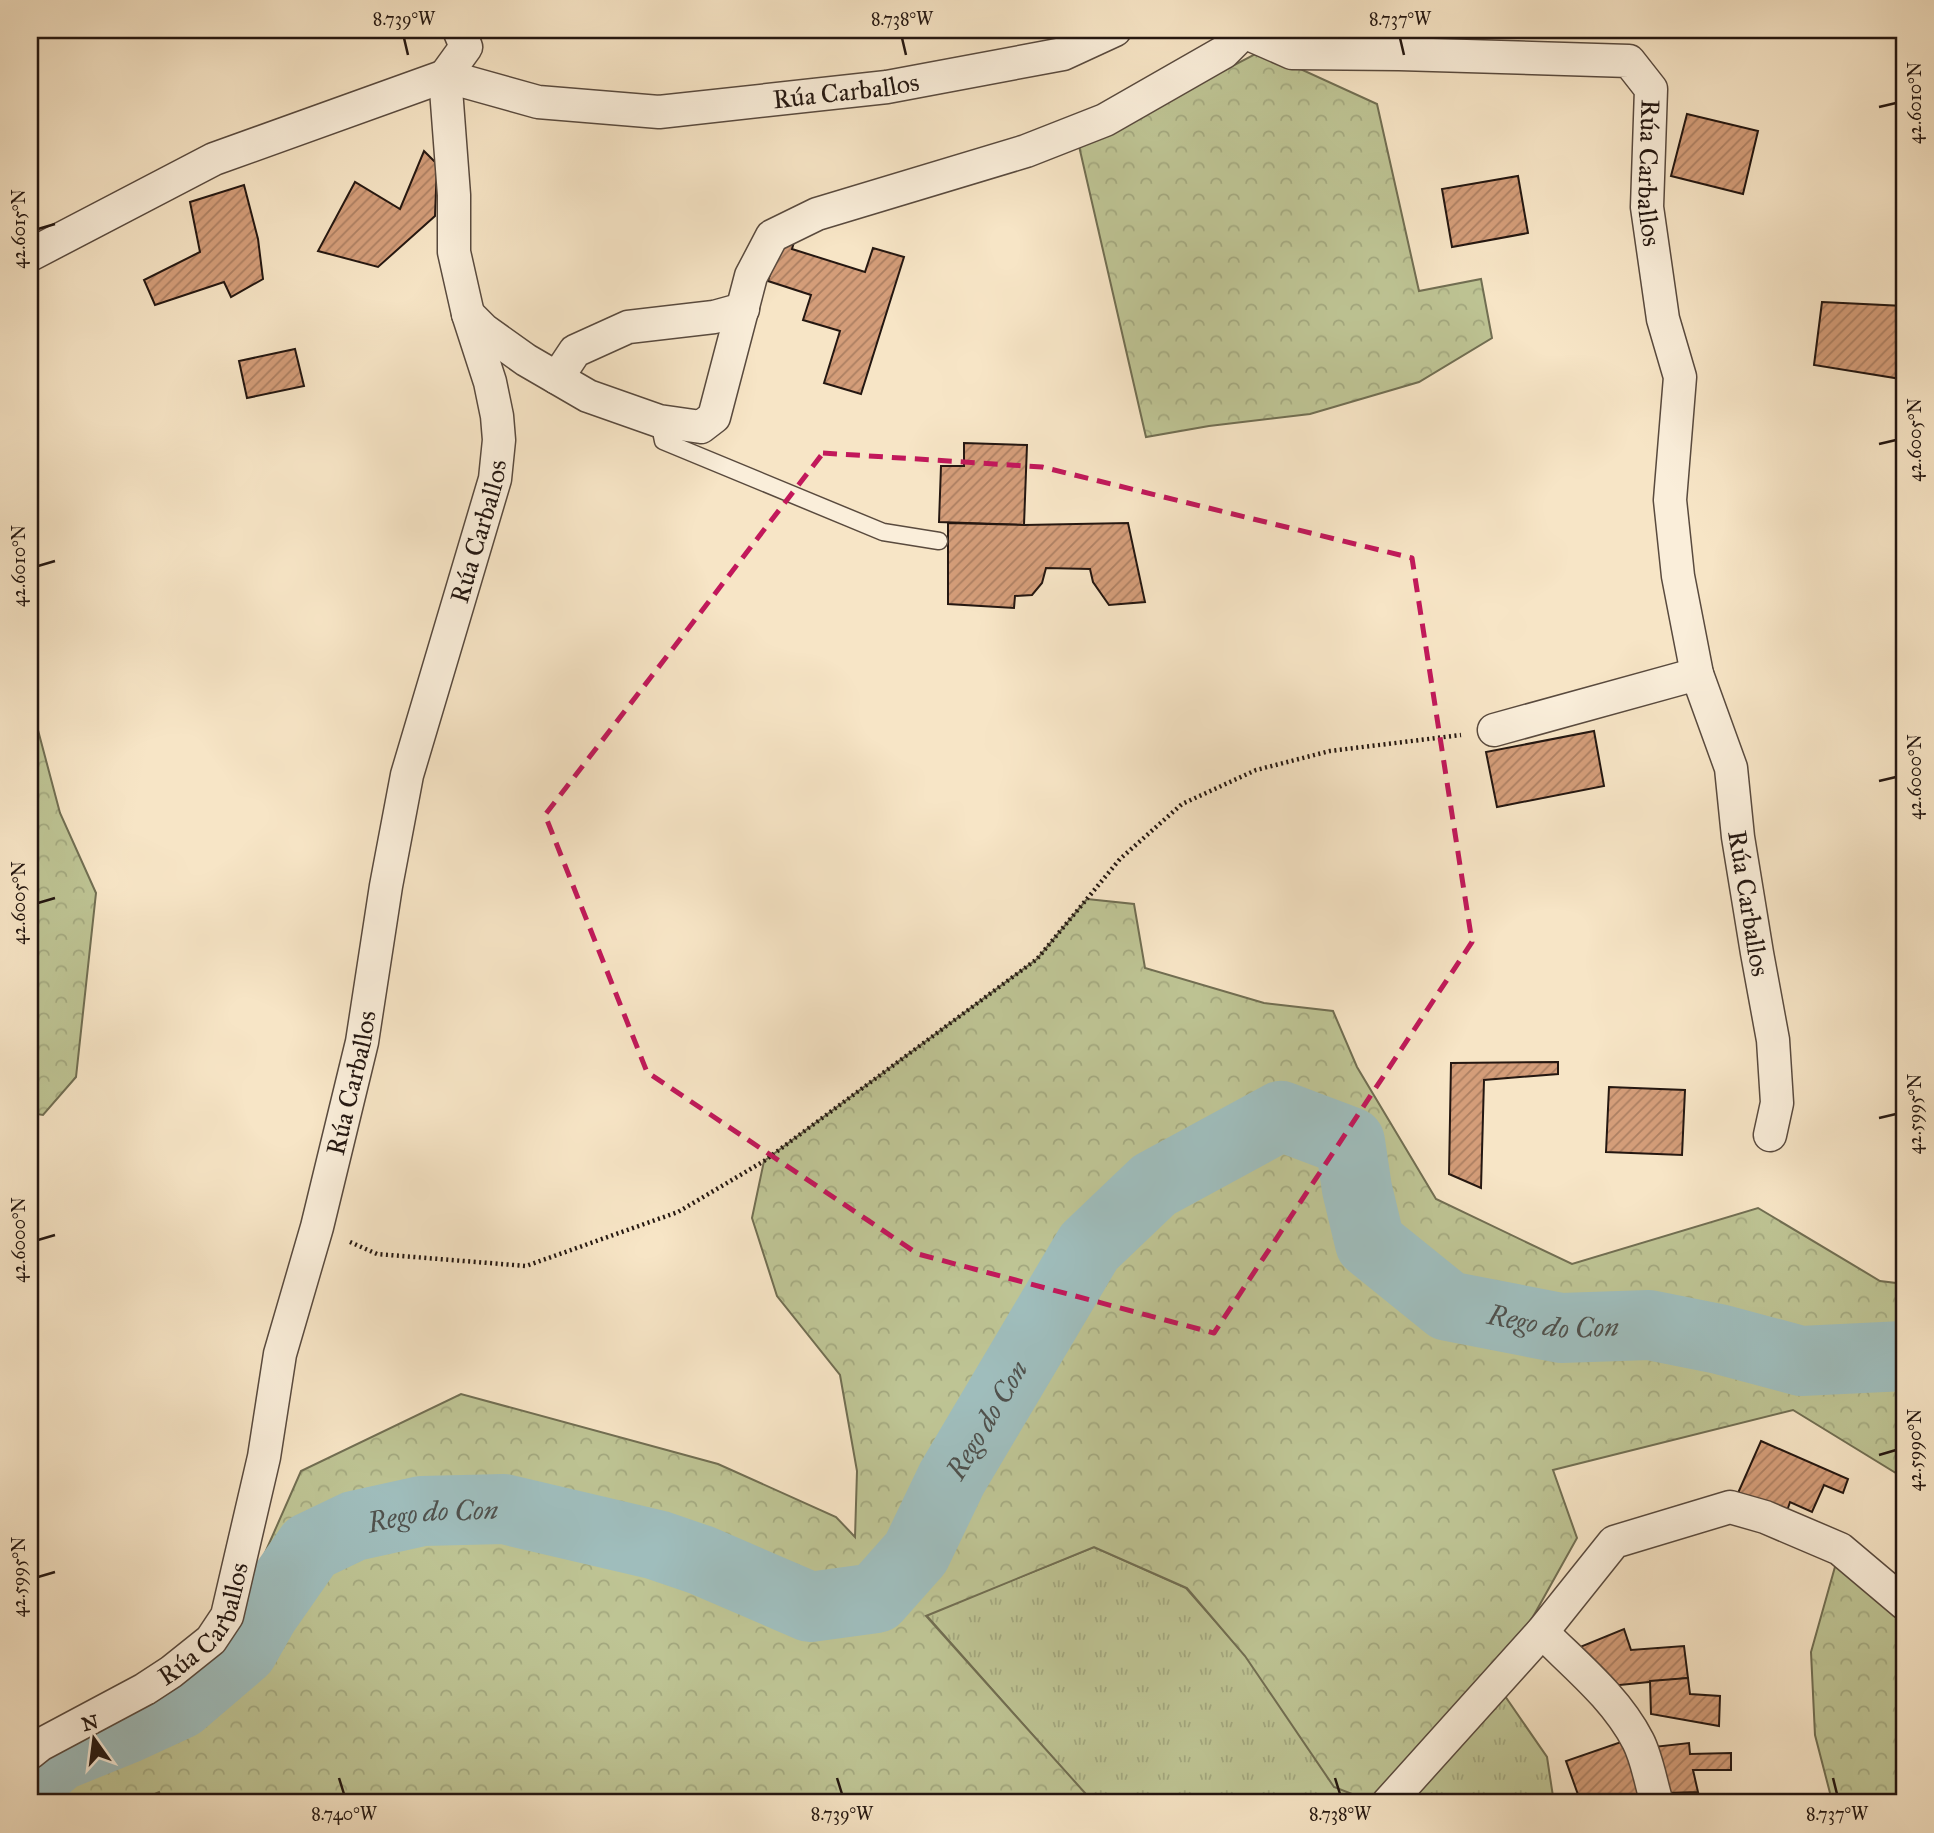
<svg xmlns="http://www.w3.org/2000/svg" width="1934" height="1833" viewBox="0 0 1934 1833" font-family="'IM FELL Great Primer',serif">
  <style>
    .grass { fill: url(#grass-tufts); stroke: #716e52; stroke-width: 2 }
    .forest { fill: url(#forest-crowns); stroke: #716e52; stroke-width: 2 }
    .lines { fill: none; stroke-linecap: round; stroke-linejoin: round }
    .river { stroke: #9fbdbc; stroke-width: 70 }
    .building { fill: url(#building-hatch); stroke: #241711; stroke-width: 2 }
    .service-casing { stroke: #594a3e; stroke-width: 19 }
    .minor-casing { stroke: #594a3e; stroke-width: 35 }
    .path { stroke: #241711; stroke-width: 4.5; stroke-dasharray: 2 3.5; stroke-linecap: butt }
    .service { stroke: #faeeda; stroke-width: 16 }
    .minor { stroke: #faeeda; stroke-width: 32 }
    .marked { fill: none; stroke: #c2185b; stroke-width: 5; stroke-dasharray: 14 9; stroke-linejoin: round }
    .ticks { fill: none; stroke: #241711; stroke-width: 2.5 }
    .labels { text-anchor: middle; stroke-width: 6; stroke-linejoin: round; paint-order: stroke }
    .street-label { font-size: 26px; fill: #241711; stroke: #faeeda }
    .water-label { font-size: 28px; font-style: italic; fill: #4f514d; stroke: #faeeda }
    .neatline { fill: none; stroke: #241711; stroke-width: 2.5 }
    .ticks-label { font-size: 18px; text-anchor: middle; fill: #241711 }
  </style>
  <defs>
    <pattern id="grass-tufts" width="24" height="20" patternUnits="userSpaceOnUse" patternTransform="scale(1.75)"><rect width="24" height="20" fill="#bec494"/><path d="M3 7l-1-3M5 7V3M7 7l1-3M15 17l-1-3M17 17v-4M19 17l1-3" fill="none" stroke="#a3a87f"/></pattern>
    <pattern id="forest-crowns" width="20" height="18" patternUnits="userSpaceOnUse" patternTransform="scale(1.75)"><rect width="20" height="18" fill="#bec494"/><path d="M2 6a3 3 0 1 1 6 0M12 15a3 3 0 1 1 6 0" fill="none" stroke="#a3a87f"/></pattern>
    <pattern id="building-hatch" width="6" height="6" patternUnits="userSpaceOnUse" patternTransform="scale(1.75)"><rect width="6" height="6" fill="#d49d79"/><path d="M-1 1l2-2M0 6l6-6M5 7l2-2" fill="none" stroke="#ac7f62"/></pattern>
  </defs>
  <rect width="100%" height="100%" fill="#f7e5c6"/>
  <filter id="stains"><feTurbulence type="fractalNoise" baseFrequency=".00286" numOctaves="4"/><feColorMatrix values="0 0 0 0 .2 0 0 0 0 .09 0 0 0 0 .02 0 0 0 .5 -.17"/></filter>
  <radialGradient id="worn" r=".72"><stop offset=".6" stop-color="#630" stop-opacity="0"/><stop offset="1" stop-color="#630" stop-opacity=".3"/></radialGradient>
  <g class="grass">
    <polygon points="1094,1547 1186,1588 1375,1803 1093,1803 926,1615"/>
    <polygon points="1496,1683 1547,1757 1554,1803 1388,1803"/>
  </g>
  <g class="forest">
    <polygon points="1261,51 1377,104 1419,291 1481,279 1492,338 1419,382 1310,414 1209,426 1146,437 1079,146"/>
    <polygon points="30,700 60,813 96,893 76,1077 43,1115 30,1113"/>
    <polygon points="1087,899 1134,904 1145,968 1264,1003 1333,1011 1357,1067 1436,1199 1572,1264 1758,1208 1880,1281 1904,1284 1904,1478 1793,1410 1553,1470 1577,1538 1496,1683 1375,1803 1334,1787 1245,1656 1187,1588 1094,1547 926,1616 1094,1803 163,1803 159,1792 134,1803 30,1803 30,1773 57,1752 113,1728 220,1655 301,1471 461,1394 718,1464 836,1517 855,1537 857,1471 840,1375 777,1296 752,1218 764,1161 1037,959"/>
    <polygon points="1840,1549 1904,1603 1904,1803 1834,1803 1830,1793 1815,1735 1811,1652"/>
  </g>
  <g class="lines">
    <path class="river" id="s1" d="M30,1780l29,-24 69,-28 52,-24 63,-54 21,-37 46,-66 44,-21 68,-15 82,-2 153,36 44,15 109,47 66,-9 40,-45 36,-75 137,-231 65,-62 127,-69 69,26 7,47 13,54 78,63 113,22 88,-3 70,14 82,22 103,-5"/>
  </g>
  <g class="building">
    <polygon points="1687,114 1758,131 1743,194 1671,176"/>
    <polygon points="424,151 437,164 435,216 378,267 318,251 355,182 400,209"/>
    <polygon points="1518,176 1528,233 1452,247 1442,189"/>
    <polygon points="244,185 258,239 263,279 231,297 224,282 155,305 144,280 200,252 190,202"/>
    <polygon points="796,235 792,249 865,272 873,248 904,257 861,394 824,383 840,331 803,320 811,295 768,281 780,241"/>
    <polygon points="1822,302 1904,306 1904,352 1901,379 1814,365"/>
    <polygon points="295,349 304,386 247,398 239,361"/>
    <polygon points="964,443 1027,445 1024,525 939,522 941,466 964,466"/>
    <polygon points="948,523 1024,525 1128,523 1145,602 1109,605 1093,582 1090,569 1046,568 1042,583 1032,595 1015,596 1014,608 948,604"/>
    <polygon points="1594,731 1604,786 1497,807 1486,752"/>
    <polygon points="1558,1062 1558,1074 1484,1080 1481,1188 1449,1174 1451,1063"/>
    <polygon points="1609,1087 1685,1090 1682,1155 1606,1152"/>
    <polygon points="1761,1441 1848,1479 1843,1493 1824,1485 1812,1512 1790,1502 1786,1514 1738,1493"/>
    <polygon points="1624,1629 1631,1650 1684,1646 1688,1678 1610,1686 1575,1649"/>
    <polygon points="1688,1678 1690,1694 1720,1696 1719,1726 1651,1714 1650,1681"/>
    <polygon points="1624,1741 1646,1803 1581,1803 1566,1761"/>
    <polygon points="1689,1743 1690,1754 1731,1753 1731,1770 1693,1770 1698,1792 1667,1793 1653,1747"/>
  </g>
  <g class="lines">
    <g class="service-casing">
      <polyline id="service" points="659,421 663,441 883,532 939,541"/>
    </g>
    <g class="minor-casing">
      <g id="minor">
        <path id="s2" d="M1244,30v2l48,21 107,1 230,7 22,28 -4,118 16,112 17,58 -10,123 8,76 19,98 34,94 7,69 19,116 16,87 4,63 -7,32"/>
        <path id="s3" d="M30,255l184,-96 231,-83 93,26 121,10 228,-25 176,-33 52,-24"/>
        <polyline points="468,314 484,330 526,360 588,396 659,421 701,427 714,417 751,276 772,236 817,214 1026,151 1105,120 1224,52 1244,32"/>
        <polyline points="557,378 575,351 628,327 714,317 743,309"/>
        <polyline points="1494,730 1697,674"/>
        <path d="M1542,1632c34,34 74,66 96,109 9,17 13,43 19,62"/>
        <path id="s4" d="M30,1753l10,-8 105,-56 26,-17 40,-32 16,-24 37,-159 16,-103 37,-127 45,-185 24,-156 21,-111 88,-296 4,-39 -2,-24 -7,-34 -22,-68 -14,-62v-57l-9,-119 21,-29 -7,-17"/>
        <polyline points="1388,1803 1542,1632 1614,1542 1730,1507 1765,1517 1840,1549 1904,1603"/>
      </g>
    </g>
    <polyline class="path" points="350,1242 377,1254 526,1266 678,1212 764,1161 1037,959 1120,859 1182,804 1256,770 1330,751 1461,735"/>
    <use href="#service" class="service"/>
    <use href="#minor" class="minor"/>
  </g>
  <path class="marked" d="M823,453l219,14 370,91 60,384 -258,391 -296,-79 -271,-182 -102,-257z"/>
  <path class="ticks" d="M404,38l4,17M902,38l4,17M1400,38l4,17M1879,107l17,-4M38,229l17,-5M1879,444l17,-4M38,566l17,-5M1879,781l17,-4M38,903l17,-5M1879,1118l17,-4M38,1240l17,-5M1879,1455l17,-5M38,1577l17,-5M339,1778l5,16M837,1778l5,16M1335,1778l5,16M1833,1778l4,16"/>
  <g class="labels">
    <g class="street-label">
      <text dy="9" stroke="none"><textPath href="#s3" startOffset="859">Rúa Carballos</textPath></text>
      <text dy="9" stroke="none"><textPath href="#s2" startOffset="511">Rúa Carballos</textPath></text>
      <text dy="9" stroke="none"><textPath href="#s4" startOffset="1358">Rúa Carballos</textPath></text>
      <text dy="9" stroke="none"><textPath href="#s2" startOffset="1255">Rúa Carballos</textPath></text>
      <text dy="9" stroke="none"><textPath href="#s4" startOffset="791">Rúa Carballos</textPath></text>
      <text dy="9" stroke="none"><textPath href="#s4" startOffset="224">Rúa Carballos</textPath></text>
    </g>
    <g class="water-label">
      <text dy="10" stroke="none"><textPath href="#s1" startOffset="1995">Rego do Con</textPath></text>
      <text dy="10" stroke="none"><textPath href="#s1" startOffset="1176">Rego do Con</textPath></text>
      <text dy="10" stroke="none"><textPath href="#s1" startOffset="504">Rego do Con</textPath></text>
    </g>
  </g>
  <rect width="1934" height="1833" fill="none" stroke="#f7e5c6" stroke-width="77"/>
  <g transform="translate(94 1739) rotate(346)" stroke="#faeeda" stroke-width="5" paint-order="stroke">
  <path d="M0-5L12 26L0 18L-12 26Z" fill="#241711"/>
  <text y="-10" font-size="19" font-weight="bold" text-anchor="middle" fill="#241711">N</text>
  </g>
  <rect x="38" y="38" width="1858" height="1756" class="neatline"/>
  <g class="ticks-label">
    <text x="404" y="25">8.739°W</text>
    <text x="902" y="25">8.738°W</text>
    <text x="1400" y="25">8.737°W</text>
    <text transform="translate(1915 103) rotate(-90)" y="6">42.6010°N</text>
    <text transform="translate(19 229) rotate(-90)" y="6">42.6015°N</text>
    <text transform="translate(1915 440) rotate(-90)" y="6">42.6005°N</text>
    <text transform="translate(19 566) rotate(-90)" y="6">42.6010°N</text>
    <text transform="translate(1915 777) rotate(-90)" y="6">42.6000°N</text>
    <text transform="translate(19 903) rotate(-90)" y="6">42.6005°N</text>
    <text transform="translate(1915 1114) rotate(-90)" y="6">42.5995°N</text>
    <text transform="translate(19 1240) rotate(-90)" y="6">42.6000°N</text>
    <text transform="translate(1915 1450) rotate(-90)" y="6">42.5990°N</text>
    <text transform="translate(19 1577) rotate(-90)" y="6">42.5995°N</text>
    <text x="344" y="1820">8.740°W</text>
    <text x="842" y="1820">8.739°W</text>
    <text x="1340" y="1820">8.738°W</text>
    <text x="1837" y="1820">8.737°W</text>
  </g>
  <rect width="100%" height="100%" filter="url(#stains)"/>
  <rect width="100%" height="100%" fill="url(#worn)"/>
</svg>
